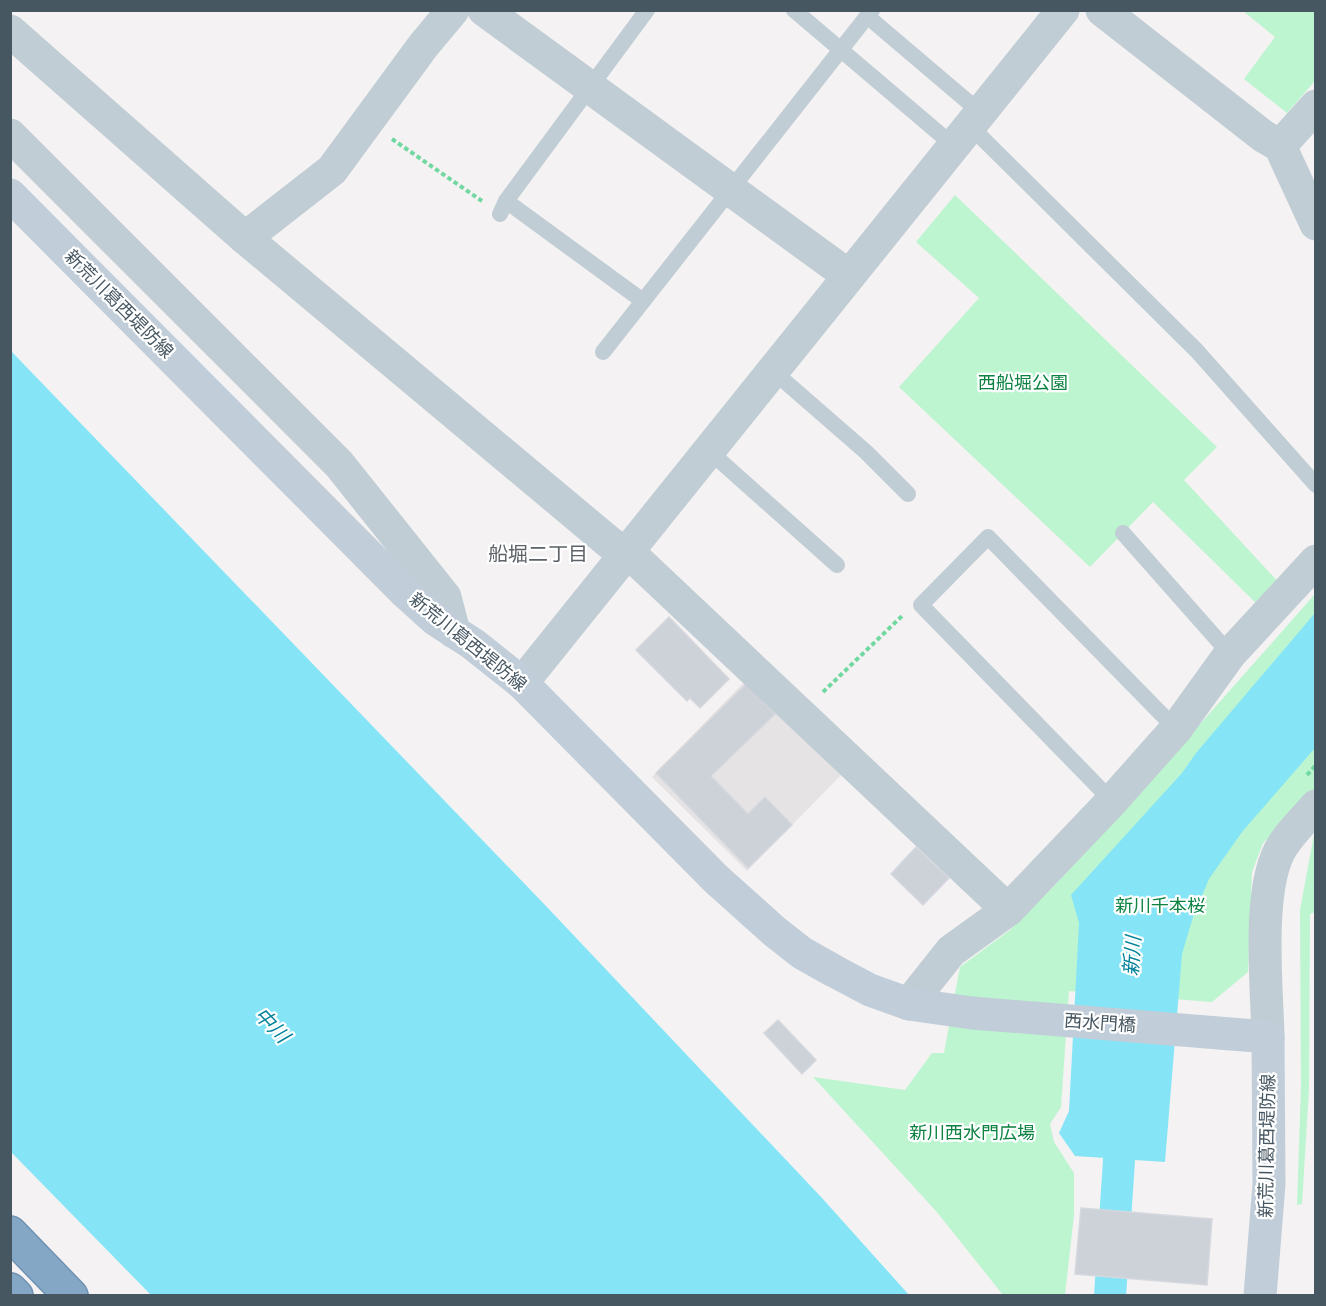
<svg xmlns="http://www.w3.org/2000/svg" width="1326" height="1306" viewBox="0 0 1326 1306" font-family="Inter,'Noto Sans JP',sans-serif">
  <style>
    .education { fill: #e5e3e4 }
    .green { fill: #bdf5d0 }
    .water { fill: #85e5f7 }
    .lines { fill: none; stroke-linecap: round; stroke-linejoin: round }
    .canal { stroke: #85e5f7; stroke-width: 32 }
    .building { fill: #cdd2d8; stroke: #d5d8de; stroke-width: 1.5 }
    .highway-casing { stroke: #6f92b2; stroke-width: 36 }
    .path { stroke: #70d8a0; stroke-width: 4; stroke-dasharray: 4.5 3; stroke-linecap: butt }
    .lane { stroke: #c1cdd5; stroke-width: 16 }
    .street { stroke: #c1cdd5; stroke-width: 33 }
    .secondary { stroke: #c1ceda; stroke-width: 33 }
    .highway { stroke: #84a7c6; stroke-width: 33 }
    .labels { text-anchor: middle; stroke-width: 4.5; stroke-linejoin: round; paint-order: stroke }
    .street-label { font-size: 18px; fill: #475762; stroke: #fff }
    .park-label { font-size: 18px; fill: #0c8242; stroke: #fff }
    .neighbourhood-label { font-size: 20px; fill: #5d6368; stroke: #fff }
    .water-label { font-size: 20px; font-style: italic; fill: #03829a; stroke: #fff }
  </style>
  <rect width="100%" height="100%" fill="#f4f2f2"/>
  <polygon class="education" points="750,676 846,770 747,871 652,777"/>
  <g class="green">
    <polygon points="1243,11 1315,11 1315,81 1287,113 1244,79 1275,37"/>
    <polygon points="955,195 1217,447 1184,480 1282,586 1261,608 1153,502 1090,567 899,387 979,298 916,242"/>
    <polygon points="1315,594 1315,796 1263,843 1252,872 1248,972 1212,1002 1069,991 1061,1107 1050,1124 1054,1142 1074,1173 1074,1215 1065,1295 1003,1295 936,1211 813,1077 905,1090 932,1053 944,1053 960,967 1010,930 1053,887 1117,818"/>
    <polygon points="1315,829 1315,912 1310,914 1309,1089 1302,1204 1297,1205 1301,1087 1300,910"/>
  </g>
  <g class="water">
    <polygon points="11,351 545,905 822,1198 909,1295 151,1295 11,1152"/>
    <polygon points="1315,613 1315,748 1242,832 1209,879 1193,917 1182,954 1165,1162 1075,1156 1059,1133 1069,1111 1079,923 1071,895 1182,773 1196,753"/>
  </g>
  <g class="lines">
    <polyline class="canal" points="1110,1296 1122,1115"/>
  </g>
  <g class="building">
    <polygon points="669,617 729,679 700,708 690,698 687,701 636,650"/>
    <polygon points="746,684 775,714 711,776 748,814 765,797 792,825 748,868 656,773"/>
    <polygon points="916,847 949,878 923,905 891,874"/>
    <polygon points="778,1020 816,1060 802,1074 764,1033"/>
    <polygon points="1081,1208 1212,1219 1207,1285 1075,1274"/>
  </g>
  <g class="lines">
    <g class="highway-casing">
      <g id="highway">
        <polyline points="10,1233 71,1296"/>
        <polyline points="10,1290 16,1296"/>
      </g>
    </g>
    <g class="path">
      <polyline points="392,139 482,201"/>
      <polyline points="823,692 902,616"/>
      <polyline points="1307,775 1316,765"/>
    </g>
    <g class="lane">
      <polyline points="794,10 954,146"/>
      <polyline points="867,16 980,112"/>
      <polyline points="969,125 1197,351 1316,485"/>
      <polyline points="506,201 643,301"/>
      <polyline points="500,214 506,201 647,10"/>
      <polyline points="603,352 872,10"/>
      <polyline points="773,371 866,452 908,494"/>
      <polyline points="708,450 837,565"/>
      <polyline points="1123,533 1230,654"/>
      <polyline points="1112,801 921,605 988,537 1176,729"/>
    </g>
    <g class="street">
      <polyline points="484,10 849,276"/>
      <polyline points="1102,10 1263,136 1280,146 1316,224"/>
      <polyline points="10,31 245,238 610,543 641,564 1008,910"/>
      <polyline points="10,135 339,464 445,597 454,632"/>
      <polyline points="1280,146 1316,106"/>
      <polyline points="245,238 332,170 423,46 453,10"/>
      <polyline points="522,683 1063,10"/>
      <polyline points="909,1004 951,951 1008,910 1112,801 1176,729 1230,654 1316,561"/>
      <path d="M1268,1037c-1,-49 -12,-152 15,-192 9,-14 22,-26 33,-39"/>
    </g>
    <polyline class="secondary" points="10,195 406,593 436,620 473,644 522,683 716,879 774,931 802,953 834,971 870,990 909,1004 972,1013 1268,1037 1269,1184 1260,1296"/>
    <use href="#highway" class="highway"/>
  </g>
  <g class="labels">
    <g class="street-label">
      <text transform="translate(119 304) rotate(45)" y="6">新荒川葛西堤防線</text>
      <text transform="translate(468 642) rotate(39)" y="6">新荒川葛西堤防線</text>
      <text transform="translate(1100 1023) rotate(4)" y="6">西水門橋</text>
      <text transform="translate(1267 1146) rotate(-89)" y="6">新荒川葛西堤防線</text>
    </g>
    <g class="park-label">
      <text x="1023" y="389">西船堀公園</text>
      <text x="1160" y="912">新川千本桜</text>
      <text x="972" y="1139">新川西水門広場</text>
    </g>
    <g class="neighbourhood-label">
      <text x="538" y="561">船堀二丁目</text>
    </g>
    <g class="water-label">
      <text transform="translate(1132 956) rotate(-86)" y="7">新川</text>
      <text transform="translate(272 1025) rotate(46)" y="7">中川</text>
    </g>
  </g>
  <rect width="1326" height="1306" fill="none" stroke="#475762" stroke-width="24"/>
</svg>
